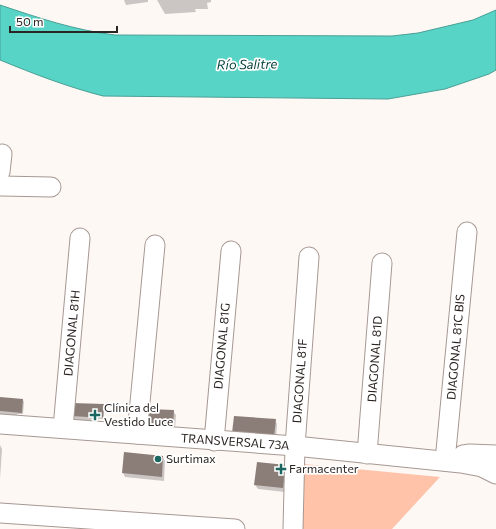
<svg xmlns="http://www.w3.org/2000/svg" width="496" height="529" viewBox="0 0 496 529" font-family="Commissioner,sans-serif">
  <style>
    .green { fill: #ffc3aa }
    .water { fill: #57d4c6; stroke: #4a9f95 }
    .shadow { fill: #0003 }
    .building { fill: #8b7d78 }
    .lines { fill: none; stroke-linecap: round; stroke-linejoin: round }
    .minor-casing { stroke: #a69892; stroke-width: 21 }
    .minor { stroke: #fff; stroke-width: 19 }
    .poi-dot { fill: #1b665e; stroke: #fff; stroke-width: 1.5 }
    .labels { text-anchor: middle; stroke-width: 3.5; stroke-linejoin: round; paint-order: stroke }
    .street-label { font-size: 12px; fill: #2a2422; stroke: #fff }
    .poi-label { font-size: 12px; fill: #2a2422; stroke: #fff; text-anchor: start }
    .water-label { font-size: 13px; font-style: italic; fill: #013e38; stroke: #fff }
  </style>
  <rect width="100%" height="100%" fill="#fef8f5"/>
  <polygon class="green" points="304,464 440,477 392,529 301,529"/>
  <path class="water" d="M0,5c39,13 74,25 115,30l277,1 26,-3 55,-13 23,-10v60l-7,4 -44,15 -57,10 -285,-3c-35,-9 -69,-22 -103,-36z"/>
  <g class="shadow">
    <polygon points="124,0 148,0 148,2 126,5"/>
    <polygon points="157,0 211,0 211,2 207,3 208,9 195,9 196,12 165,14"/>
    <polygon points="0,398 23,400 24,402 23,414 17,414 17,416 0,415"/>
    <polygon points="103,405 104,407 104,419 91,419 91,421 75,420 73,416"/>
    <polygon points="173,411 176,415 175,429 151,428 149,424"/>
    <polygon points="234,417 275,420 277,424 276,441"/>
    <polygon points="0,445 2,449 0,479"/>
    <polygon points="163,457 165,461 164,481 125,477 123,473"/>
    <polygon points="285,466 285,492 258,489 255,485"/>
  </g>
  <g class="building">
    <polygon points="0,397 23,399 22,413 0,411"/>
    <polygon points="72,403 104,404 103,418 72,416"/>
    <polygon points="148,409 174,410 173,425 148,424"/>
    <polygon points="234,416 276,419 274,437 232,433"/>
    <polygon points="124,452 163,456 162,477 122,473"/>
    <polygon points="257,462 286,465 283,488 254,485"/>
  </g>
  <g class="lines">
    <g class="minor-casing">
      <g id="minor">
        <polyline points="0,172 2,154"/>
        <polyline points="0,186 51,187"/>
        <polyline points="0,424 295,446 461,463 482,467 496,474"/>
        <polyline points="63,428 80,238"/>
        <polyline points="137,434 155,245"/>
        <polyline points="214,441 231,251"/>
        <polyline points="367,454 382,263"/>
        <polyline points="463,455 470,454 496,455"/>
        <polyline points="445,461 467,232"/>
        <polyline points="0,513 235,529"/>
        <polyline points="293,529 295,446 309,257"/>
      </g>
    </g>
    <use href="#minor" class="minor"/>
  </g>
  <g class="poi-dot">
    <path d="M93 409h4v4h4v4h-4v4h-4v-4h-4v-4h4z"/>
    <circle cx="158" cy="459" r="4"/>
    <path d="M279 463h4v4h4v4h-4v4h-4v-4h-4v-4h4z"/>
  </g>
  <g class="labels">
    <g class="street-label">
      <text transform="translate(72 333) rotate(-85)" y="4">DIAGONAL 81H</text>
      <text transform="translate(222 346) rotate(-85)" y="4">DIAGONAL 81G</text>
      <text transform="translate(456 347) rotate(-85)" y="4">DIAGONAL 81C BIS</text>
      <text transform="translate(375 359) rotate(-86)" y="4">DIAGONAL 81D</text>
      <text transform="translate(300 381) rotate(-86)" y="4">DIAGONAL 81F</text>
      <text transform="translate(235 442) rotate(4)" y="4">TRANSVERSAL 73A</text>
    </g>
    <g class="poi-label">
      <text x="104" y="412">Clínica del<tspan x="104" dy="14">Vestido Luce</tspan></text>
      <text x="166" y="463">Surtimax</text>
      <text x="289" y="473">Farmacenter</text>
    </g>
    <g class="water-label">
      <text transform="translate(247 64) rotate(-1)" y="5">Río Salitre</text>
    </g>
  </g>
  <path d="M10 26v6h107v-6" fill="none" stroke="#2a2422" stroke-width="2"/>
  <text x="16" y="26" font-size="12" fill="#2a2422" stroke="#ffffff" stroke-width="3" paint-order="stroke">50 m</text>
</svg>
